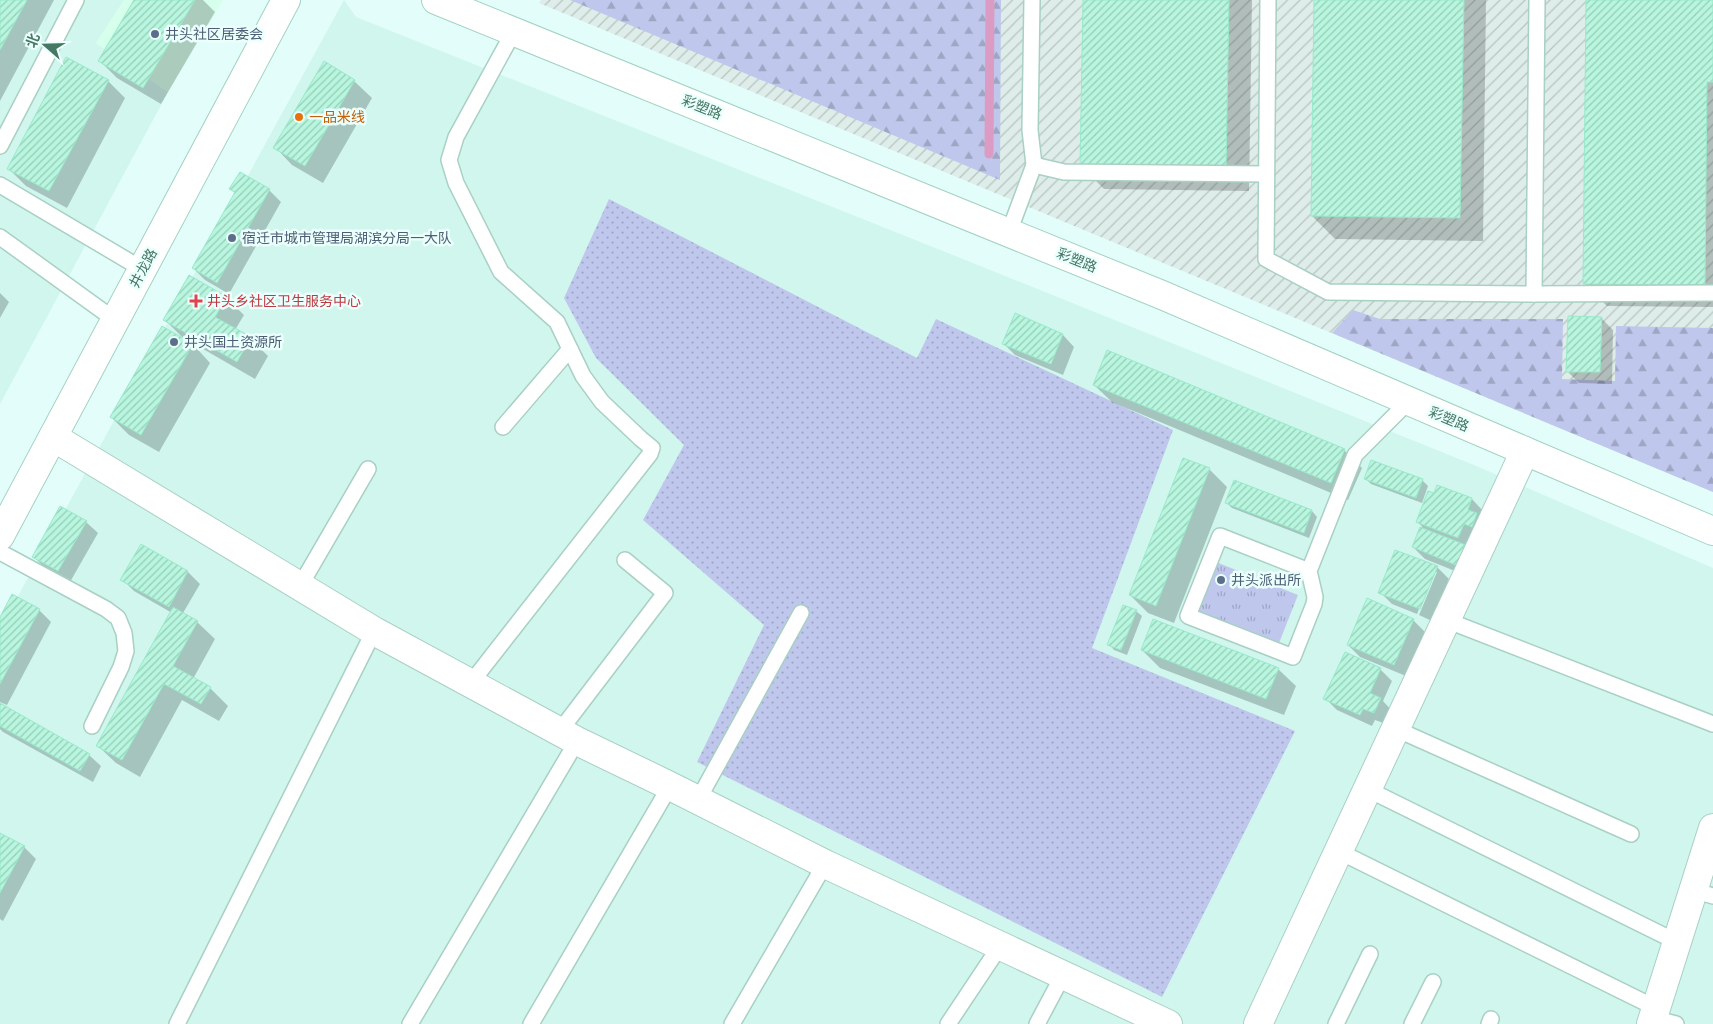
<svg xmlns="http://www.w3.org/2000/svg" width="1713" height="1024" viewBox="0 0 1713 1024" font-family="Arial,'Noto Sans SC',sans-serif">
  <style>
    .residential { fill: #d0f6ee }
    .commercial { fill: #d6ffec }
    .industrial { fill: url(#industrial-furrows) }
    .grass { fill: url(#grass-tufts) }
    .forest { fill: url(#forest-firs) }
    .garden { fill: url(#garden-dots) }
    .shadow { fill: #0003 }
    .lines { fill: none; stroke-linecap: round; stroke-linejoin: round }
    .stream { stroke: #dc9bc2; stroke-width: 9 }
    .building { fill: url(#building-hatch); stroke: #97eaca }
    .lane-casing { stroke: #a8d0c3; stroke-width: 18 }
    .street-casing { stroke: #a8d0c3; stroke-width: 30 }
    .secondary-casing { stroke: #a3d2c2; stroke-width: 30 }
    .lane { stroke: #fff; stroke-width: 15 }
    .street { stroke: #fff; stroke-width: 28 }
    .secondary { stroke: #fff; stroke-width: 28 }
    .service-dot { fill: #5c6f8a; stroke: #ebfffc; stroke-width: 2 }
    .food-dot { fill: #e8710a; stroke: #ebfffc; stroke-width: 2 }
    .health-dot { fill: #e0444e; stroke: #ebfffc; stroke-width: 2 }
    .labels { text-anchor: middle; stroke-width: 5; stroke-linejoin: round; paint-order: stroke }
    .service-label { font-size: 14px; fill: #4e5e75; stroke: #ebfffc; text-anchor: start }
    .street-label { font-size: 14px; fill: #467864; stroke: #ebfffc }
    .food-label { font-size: 14px; fill: #c56008; stroke: #ebfffc; text-anchor: start }
    .health-label { font-size: 14px; fill: #be3a42; stroke: #ebfffc; text-anchor: start }
  </style>
  <defs>
    <pattern id="industrial-furrows" width="10" height="10" patternUnits="userSpaceOnUse" patternTransform="scale(1.25)"><rect width="10" height="10" fill="#deede9"/><path d="M-1 1l2-2M0 10L10 0M9 11l2-2" fill="none" stroke="#b6c5c0"/></pattern>
    <pattern id="grass-tufts" width="24" height="20" patternUnits="userSpaceOnUse" patternTransform="scale(1.25)"><rect width="24" height="20" fill="#c0c7ed"/><path d="M3 7l-1-3M5 7V3M7 7l1-3M15 17l-1-3M17 17v-4M19 17l1-3" fill="none" stroke="#9ea6c4"/></pattern>
    <pattern id="forest-firs" width="22" height="20" patternUnits="userSpaceOnUse" patternTransform="scale(1.25)"><rect width="22" height="20" fill="#c0c7ed"/><path d="M5 1l3.5 6h-7zM16 11l3.5 6h-7z" fill="#9ea6c4"/></pattern>
    <pattern id="garden-dots" width="8" height="8" patternUnits="userSpaceOnUse" patternTransform="scale(1.25)"><rect width="8" height="8" fill="#c0c7ed"/><path d="M2 2h.1M6 6h.1" fill="none" stroke="#9ea6c4" stroke-width="1.8" stroke-linecap="round"/></pattern>
    <pattern id="building-hatch" width="6" height="6" patternUnits="userSpaceOnUse" patternTransform="scale(1.25)"><rect width="6" height="6" fill="#b8f6df"/><path d="M-1 1l2-2M0 6l6-6M5 7l2-2" fill="none" stroke="#97ccb8"/></pattern>
  </defs>
  <rect width="100%" height="100%" fill="#e3fefa"/>
  <g class="residential">
    <polygon points="0,0 124,0 96,43 168,92 0,404"/>
    <polygon points="344,0 356,17 963,259 1474,465 1713,568 1713,1024 0,1024 0,629"/>
  </g>
  <polygon class="commercial" points="124,0 223,0 168,92 96,43"/>
  <polygon class="industrial" points="541,0 1713,0 1713,492 539,3"/>
  <polygon class="grass" points="1216,562 1298,595 1279,643 1197,611"/>
  <g class="forest">
    <polygon points="570,0 1001,0 1000,180"/>
    <polygon points="1353,310 1380,319 1563,319 1562,379 1615,381 1616,326 1713,328 1713,492 1332,333"/>
  </g>
  <polygon class="garden" points="609,199 917,358 936,319 1173,430 1092,648 1295,731 1162,997 697,762 764,625 643,520 684,445 596,358 564,298"/>
  <g class="shadow">
    <polygon points="0,0 54,0 0,101"/>
    <polygon points="135,0 203,0 215,12 161,104 117,78 99,60"/>
    <polygon points="1084,0 1252,0 1249,191 1104,189 1081,166"/>
    <polygon points="1316,0 1486,0 1483,241 1335,239 1312,216"/>
    <polygon points="1587,0 1713,0 1713,307 1607,306 1584,283"/>
    <polygon points="108,81 125,98 67,208 26,186 8,168"/>
    <polygon points="354,81 372,98 323,183 292,165 275,147"/>
    <polygon points="240,173 269,190 281,202 229,294 205,280 193,268 235,194 231,189"/>
    <polygon points="0,293 9,302 0,318"/>
    <polygon points="226,298 244,315 235,330 250,338 268,356 255,379 191,342 210,363 159,452 129,435 111,417 184,339 165,320"/>
    <polygon points="1601,318 1613,330 1612,384 1579,383 1567,371"/>
    <polygon points="1063,335 1074,347 1063,375 1015,355 1003,343"/>
    <polygon points="1094,385 1344,450 1362,468 1348,500 1112,402"/>
    <polygon points="1209,469 1227,487 1174,623 1148,613 1130,595"/>
    <polygon points="1365,478 1422,480 1428,486 1422,503 1371,484"/>
    <polygon points="1235,482 1312,511 1317,517 1309,538 1232,508 1227,503"/>
    <polygon points="1435,494 1472,499 1483,511 1475,579 1425,559 1413,547 1422,526 1417,522"/>
    <polygon points="86,522 98,533 70,582 45,568 33,556"/>
    <polygon points="141,546 188,572 200,584 183,613 197,622 215,639 193,679 210,688 228,706 219,721 182,700 140,777 116,763 98,746 172,613 134,591 122,579"/>
    <polygon points="1437,567 1449,579 1432,621 1419,615 1437,572 1434,572 1417,614 1392,604 1380,592"/>
    <polygon points="39,610 51,622 7,705 0,702 0,620"/>
    <polygon points="1136,611 1142,616 1127,655 1114,650 1109,644"/>
    <polygon points="1413,620 1425,632 1406,676 1360,657 1348,645"/>
    <polygon points="1142,650 1278,669 1296,686 1284,715 1160,668"/>
    <polygon points="1380,669 1392,681 1383,701 1392,711 1386,724 1375,720 1372,726 1337,710 1325,698"/>
    <polygon points="0,705 89,755 101,766 93,782 3,732 0,729"/>
    <polygon points="0,834 24,847 36,859 3,921 0,919"/>
  </g>
  <g class="lines">
    <polyline class="stream" points="989,154 990,0"/>
  </g>
  <g class="building">
    <polygon points="0,0 27,0 0,50"/>
    <polygon points="134,0 195,0 143,88 98,61"/>
    <polygon points="1083,0 1229,0 1226,169 1080,166"/>
    <polygon points="1314,0 1464,0 1460,218 1311,216"/>
    <polygon points="1586,0 1713,0 1713,82 1707,82 1705,285 1583,284"/>
    <polygon points="66,57 109,80 49,191 7,169"/>
    <polygon points="324,61 355,80 305,166 273,148"/>
    <polygon points="240,172 270,189 217,283 192,268 235,192 229,189"/>
    <polygon points="189,275 227,297 215,317 251,337 237,362 163,320"/>
    <polygon points="1015,313 1063,334 1051,364 1002,344"/>
    <polygon points="1568,316 1602,317 1600,372 1566,372"/>
    <polygon points="162,326 193,344 141,435 110,417"/>
    <polygon points="1107,350 1345,449 1331,483 1093,385"/>
    <polygon points="1183,458 1210,468 1156,606 1129,595"/>
    <polygon points="1371,460 1423,479 1416,498 1364,479"/>
    <polygon points="1234,480 1312,510 1304,533 1225,503"/>
    <polygon points="1437,485 1472,498 1468,510 1477,513 1472,527 1464,524 1458,538 1416,522 1428,491 1434,493"/>
    <polygon points="60,506 87,521 58,571 32,557"/>
    <polygon points="1420,527 1471,547 1463,568 1412,547"/>
    <polygon points="141,544 188,571 169,607 120,580"/>
    <polygon points="1395,550 1438,566 1420,609 1378,593"/>
    <polygon points="12,594 40,609 0,684 0,617"/>
    <polygon points="1367,598 1414,619 1394,665 1347,645"/>
    <polygon points="1123,605 1137,610 1121,650 1107,645"/>
    <polygon points="173,607 198,621 173,666 211,687 201,704 164,684 122,760 96,746"/>
    <polygon points="1153,619 1279,668 1266,699 1141,650"/>
    <polygon points="1345,652 1381,668 1370,693 1381,698 1374,713 1363,709 1360,715 1323,699"/>
    <polygon points="0,703 90,754 80,771 0,726"/>
    <polygon points="0,833 25,846 0,893"/>
  </g>
  <g class="lines">
    <g class="lane-casing">
      <g id="lane">
        <polyline points="1268,0 1266,259 1328,292 1534,294 1713,293"/>
        <polyline points="0,146 76,0"/>
        <polyline points="1034,165 1064,172 1265,174"/>
        <polyline points="0,185 142,269"/>
        <polyline points="1009,232 1034,165 1030,130 1032,0"/>
        <polyline points="0,237 115,320"/>
        <polyline points="1534,294 1537,0"/>
        <polyline points="503,427 570,349"/>
        <polyline points="0,552 106,609 118,618 124,633 126,651 121,667 92,726"/>
        <polyline points="1309,571 1315,597 1314,604 1293,657 1188,616 1220,536 1309,571 1355,455 1409,401"/>
        <polyline points="300,586 368,469"/>
        <polyline points="1446,620 1713,724"/>
        <polyline points="470,684 650,454 652,448 641,439 602,402 583,376 557,322 501,272 456,183 449,160 456,137 514,31"/>
        <polyline points="1396,729 1631,834"/>
        <polyline points="559,732 665,593 625,560"/>
        <polyline points="1367,789 1677,942"/>
        <polyline points="698,800 801,613"/>
        <polyline points="1338,851 1656,1008"/>
        <polyline points="1693,890 1713,896"/>
        <polyline points="1653,1018 1676,1024"/>
        <polyline points="177,1024 374,631"/>
        <polyline points="410,1024 577,741"/>
        <polyline points="531,1024 670,786"/>
        <polyline points="732,1024 825,864"/>
        <polyline points="948,1024 1000,946"/>
        <polyline points="1037,1024 1063,975"/>
        <polyline points="1336,1024 1370,954"/>
        <polyline points="1412,1024 1433,982"/>
        <polyline points="1489,1024 1491,1019"/>
      </g>
    </g>
    <g class="street-casing">
      <g id="street">
        <polyline points="53,437 374,631 577,741 670,786 825,864 1168,1024"/>
        <polyline points="1258,1024 1525,451"/>
        <polyline points="1651,1024 1713,828"/>
      </g>
    </g>
    <g class="secondary-casing">
      <g id="secondary">
        <polyline points="436,0 1162,295 1525,451 1713,531"/>
        <polyline points="0,536 286,0"/>
      </g>
    </g>
    <use href="#lane" class="lane"/>
    <use href="#street" class="street"/>
    <use href="#secondary" class="secondary"/>
  </g>
  <g class="service-dot">
    <circle cx="155" cy="34" r="5"/>
    <circle cx="232" cy="238" r="5"/>
    <circle cx="174" cy="342" r="5"/>
    <circle cx="1221" cy="580" r="5"/>
  </g>
  <circle class="food-dot" cx="299" cy="117" r="5"/>
  <path class="health-dot" d="M193.5 293.5h5v5h5v5h-5v5h-5v-5h-5v-5h5z"/>
  <g class="labels">
    <g class="service-label">
      <text x="165" y="39">井头社区居委会</text>
      <text x="242" y="243">宿迁市城市管理局湖滨分局一大队</text>
      <text x="184" y="347">井头国土资源所</text>
      <text x="1231" y="585">井头派出所</text>
    </g>
    <g class="street-label">
      <text transform="translate(702 107) rotate(22)" y="5">彩塑路</text>
      <text transform="translate(1077 260) rotate(22)" y="5">彩塑路</text>
      <text transform="translate(143 268) rotate(-62)" y="5">井龙路</text>
      <text transform="translate(1449 419) rotate(23)" y="5">彩塑路</text>
    </g>
    <g class="food-label">
      <text x="309" y="122">一品米线</text>
    </g>
    <g class="health-label">
      <text x="207" y="306">井头乡社区卫生服务中心</text>
    </g>
  </g>
  <g transform="translate(45 45) rotate(290)" stroke="#ebfffc" stroke-width="4" paint-order="stroke">
  <path d="M0-4L9 19L0 12L-9 19Z" fill="#467864"/>
  <text y="-8" font-size="14" font-weight="bold" text-anchor="middle" fill="#467864">北</text>
  </g>
</svg>
